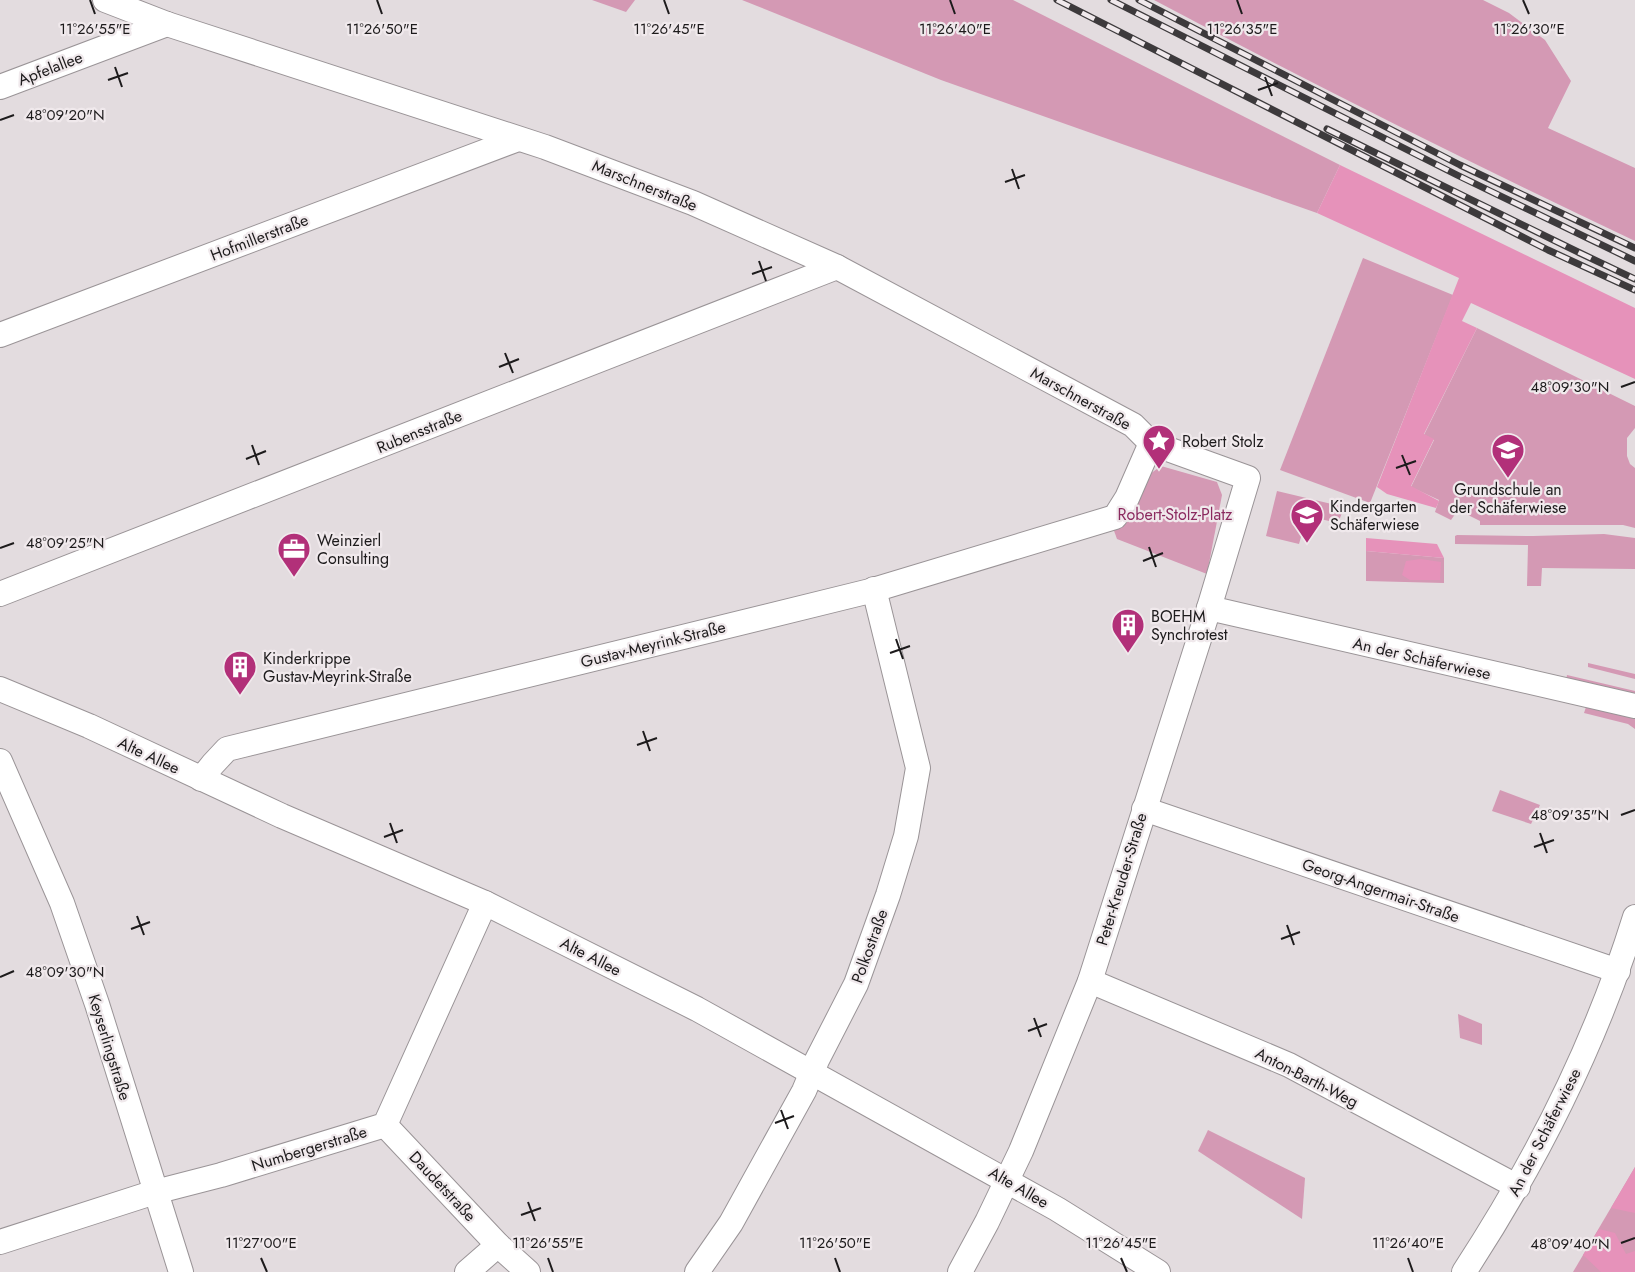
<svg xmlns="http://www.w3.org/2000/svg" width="1635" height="1272" viewBox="0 0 1635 1272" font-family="Jost,sans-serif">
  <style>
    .green { fill: #d499b4 }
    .forest { fill: #e692ba }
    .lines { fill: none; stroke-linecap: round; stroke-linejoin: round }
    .minor-casing { stroke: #9a9497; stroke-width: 26 }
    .minor { stroke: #fff; stroke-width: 24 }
    .rail-casing { stroke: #3d3a3c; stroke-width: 7 }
    .rail { stroke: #f0e9ec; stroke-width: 4.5; stroke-dasharray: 14; stroke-linecap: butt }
    .ticks { fill: none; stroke: #1d1b1c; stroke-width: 2 }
    .labels { text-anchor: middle; stroke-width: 4.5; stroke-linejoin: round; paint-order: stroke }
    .street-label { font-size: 16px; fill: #1d1b1c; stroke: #f0e9ec }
    .poi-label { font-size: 16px; fill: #1d1b1c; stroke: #f0e9ec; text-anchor: start }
    .park-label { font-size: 16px; fill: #8b2a5f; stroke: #f0e9ec }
    .ticks-label { font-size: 15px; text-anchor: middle; fill: #1d1b1c; stroke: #f0e9ec; stroke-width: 4.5; stroke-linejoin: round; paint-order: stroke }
  </style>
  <rect width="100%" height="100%" fill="#e3dcdf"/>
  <g class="green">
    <polygon points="592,0 635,0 626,12"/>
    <polygon points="742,0 1013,0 1340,165 1317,213 941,80"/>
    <path d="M1154,0h329l26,13 36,27 26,41 -23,47 87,40v73c-162,-77 -323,-157 -481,-241z"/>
    <polygon points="1363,258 1453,295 1370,503 1280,470"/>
    <polygon points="1477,328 1635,406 1635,428 1627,438 1627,456 1630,464 1635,468 1635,528 1623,525 1480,525 1480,521 1458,510 1451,520 1435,512 1439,500 1411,487 1434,440 1424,435"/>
    <polygon points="1161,466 1217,482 1222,495 1207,574 1117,539 1113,528 1150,474"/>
    <polygon points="1277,491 1340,506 1342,513 1338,523 1307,516 1299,544 1266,536"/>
    <polygon points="1604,534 1635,538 1635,569 1542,568 1541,586 1527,586 1528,545 1455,544 1455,536 1457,535 1533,536"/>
    <polygon points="1366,551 1444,558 1444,583 1366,581"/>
    <polygon points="1588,663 1635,674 1635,679 1588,667"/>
    <polygon points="1567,675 1635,691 1635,700 1566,681"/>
    <polygon points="1586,707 1632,717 1635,719 1635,729 1628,724 1584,713"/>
    <polygon points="1500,790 1540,805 1531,824 1492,811"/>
    <polygon points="1458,1014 1482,1024 1482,1045 1460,1038"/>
    <polygon points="1208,1130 1305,1178 1302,1219 1198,1151"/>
    <polygon points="1635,1167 1635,1272 1573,1272"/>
  </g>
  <g class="forest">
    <polygon points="1340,165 1635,308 1635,379 1471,303 1462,321 1477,328 1424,434 1434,439 1411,486 1439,501 1436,508 1387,494 1377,487 1459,278 1317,213"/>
    <polygon points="1366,538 1437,544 1444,558 1366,551"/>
    <polygon points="1421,559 1441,562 1440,580 1410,580 1402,575 1406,561"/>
    <polygon points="1635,1167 1635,1213 1611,1208"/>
    <polygon points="1599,1229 1615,1233 1626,1254 1635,1251 1635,1272 1601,1272 1583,1255"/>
  </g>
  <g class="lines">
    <g class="minor-casing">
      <g id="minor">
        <polyline points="105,0 167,24 545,147 693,203 837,267 1133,425 1151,443 1248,478 1209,608 1090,981 1021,1151 987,1222 960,1272"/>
        <polyline points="0,87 167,24"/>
        <polyline points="0,335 518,139"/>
        <polyline points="0,594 837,267"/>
        <polyline points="1209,608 1635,706"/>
        <polyline points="0,689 89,726 282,816 485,903 697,1009 1057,1209 1158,1272"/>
        <polyline points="0,761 62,903 97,1004 181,1272"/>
        <polyline points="201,779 213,764 227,749 870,591 1115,517 1127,498 1151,443"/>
        <polyline points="1144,809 1618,971"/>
        <polyline points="1090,981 1289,1065 1518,1187"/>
        <polyline points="385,1125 498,1245 528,1272"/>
        <polyline points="0,1242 155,1192 221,1175 385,1125 485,903"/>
        <polyline points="467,1272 498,1245"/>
        <polyline points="697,1272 731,1223 804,1091 817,1060 856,984 888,895 906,836 918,768 874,589"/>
        <path d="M1464,1272c72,-110 132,-229 171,-355"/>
      </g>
    </g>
    <use href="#minor" class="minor"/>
    <g class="rail-casing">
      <g id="rail">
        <polyline points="1057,0 1548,250 1635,290"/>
        <polyline points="1111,0 1457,175 1635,261"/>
        <polyline points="1139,0 1460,165 1635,248"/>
        <polyline points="1327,129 1580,253 1635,279"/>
      </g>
    </g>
    <use href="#rail" class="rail"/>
  </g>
  <path class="ticks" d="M90,0l5,14M377,0l5,14M664,0l5,14M950,0l5,14M1237,0l5,14M1523,0l6,14M115,67l7,20M1265,77l7,19M108,80l20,-7M1258,90l20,-7M0,120l14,-5M1012,169l7,20M1005,182l20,-7M759,261l7,20M752,274l20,-7M505,353l8,20M499,367l20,-8M1621,387l14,-5M252,445l7,20M1402,455l8,20M246,459l20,-8M1396,468l20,-7M1149,547l7,20M0,548l14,-5M1143,561l20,-8M896,639l7,20M890,653l20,-7M643,731l7,20M637,745l20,-7M1621,815l14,-5M390,823l7,20M1540,833l7,20M384,837l19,-7M1534,847l20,-7M137,916l7,19M1287,925l7,20M131,929l19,-7M1281,939l19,-7M0,977l14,-6M1034,1018l7,19M1028,1031l19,-7M781,1110l7,19M775,1123l19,-7M528,1202l7,19M521,1215l20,-7M1621,1243l14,-5M261,1258l6,14M548,1258l5,14M835,1258l5,14M1121,1258l6,14M1408,1258l5,14"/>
  <defs>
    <g id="sight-pin" transform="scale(1.725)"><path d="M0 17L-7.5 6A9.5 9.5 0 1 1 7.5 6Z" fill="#b23079" stroke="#f0e9ec"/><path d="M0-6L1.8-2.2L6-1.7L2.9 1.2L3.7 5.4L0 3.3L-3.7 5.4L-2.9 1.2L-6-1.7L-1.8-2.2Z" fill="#fff"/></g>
    <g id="school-pin" transform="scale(1.725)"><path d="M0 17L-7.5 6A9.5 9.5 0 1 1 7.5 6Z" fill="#b23079" stroke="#f0e9ec"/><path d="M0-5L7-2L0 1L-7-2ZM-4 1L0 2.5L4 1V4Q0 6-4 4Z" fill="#fff"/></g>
    <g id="office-pin" transform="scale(1.725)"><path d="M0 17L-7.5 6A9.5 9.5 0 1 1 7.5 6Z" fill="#b23079" stroke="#f0e9ec"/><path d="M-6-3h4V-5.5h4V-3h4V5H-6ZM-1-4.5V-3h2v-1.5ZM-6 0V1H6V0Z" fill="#fff"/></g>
    <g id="building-pin" transform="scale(1.725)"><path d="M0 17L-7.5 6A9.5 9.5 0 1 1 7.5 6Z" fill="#b23079" stroke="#f0e9ec"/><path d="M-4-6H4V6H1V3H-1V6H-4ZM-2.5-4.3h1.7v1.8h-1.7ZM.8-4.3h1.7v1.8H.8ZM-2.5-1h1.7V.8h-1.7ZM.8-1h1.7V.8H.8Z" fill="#fff"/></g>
  </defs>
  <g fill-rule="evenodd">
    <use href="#sight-pin" x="1159" y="441"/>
    <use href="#school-pin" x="1508" y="450"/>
    <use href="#school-pin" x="1307" y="515"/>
    <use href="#office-pin" x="294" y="549"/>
    <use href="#building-pin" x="1128" y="625"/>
    <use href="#building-pin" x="240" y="667"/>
  </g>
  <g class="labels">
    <g class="street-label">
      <text transform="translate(50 68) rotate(-21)" y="6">Apfelallee</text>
      <text transform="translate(645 185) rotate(22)" y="6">Marschnerstraße</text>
      <text transform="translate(259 237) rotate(-21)" y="6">Hofmillerstraße</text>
      <text transform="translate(1081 398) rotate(29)" y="6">Marschnerstraße</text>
      <text transform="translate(419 431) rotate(-22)" y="6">Rubensstraße</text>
      <text transform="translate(653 644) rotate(-14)" y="6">Gustav-Meyrink-Straße</text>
      <text transform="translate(1422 658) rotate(13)" y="6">An der Schäferwiese</text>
      <text transform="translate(149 755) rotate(25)" y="6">Alte Allee</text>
      <text transform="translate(1121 879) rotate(-73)" y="6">Peter-Kreuder-Straße</text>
      <text transform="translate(1381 890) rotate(19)" y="6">Georg-Angermair-Straße</text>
      <text transform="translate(869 946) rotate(-70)" y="6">Polkostraße</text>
      <text transform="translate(591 956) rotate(27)" y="6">Alte Allee</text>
      <text transform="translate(110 1047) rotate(73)" y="6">Keyserlingstraße</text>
      <text transform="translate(1307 1077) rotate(27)" y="6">Anton-Barth-Weg</text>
      <text transform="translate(1544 1132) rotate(-63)" y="6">An der Schäferwiese</text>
      <text transform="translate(309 1148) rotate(-17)" y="6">Numbergerstraße</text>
      <text transform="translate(443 1186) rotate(47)" y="6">Daudetstraße</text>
      <text transform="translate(1019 1187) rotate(30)" y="6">Alte Allee</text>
    </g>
    <g class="poi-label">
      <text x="1182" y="447">Robert Stolz</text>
      <text x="1508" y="495" text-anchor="middle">Grundschule an<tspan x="1508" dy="18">der Schäferwiese</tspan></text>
      <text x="1330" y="512">Kindergarten<tspan x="1330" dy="18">Schäferwiese</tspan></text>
      <text x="317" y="546">Weinzierl<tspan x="317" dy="18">Consulting</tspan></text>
      <text x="1151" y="622">BOEHM<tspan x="1151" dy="18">Synchrotest</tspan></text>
      <text x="263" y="664">Kinderkrippe<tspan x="263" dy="18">Gustav-Meyrink-Straße</tspan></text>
    </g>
    <g class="park-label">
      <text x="1175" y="520">Robert-Stolz-Platz</text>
    </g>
  </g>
  <g class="ticks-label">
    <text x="95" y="34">11°26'55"E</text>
    <text x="382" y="34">11°26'50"E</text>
    <text x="669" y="34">11°26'45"E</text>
    <text x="955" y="34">11°26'40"E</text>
    <text x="1242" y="34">11°26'35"E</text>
    <text x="1529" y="34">11°26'30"E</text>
    <text x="65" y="120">48°09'20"N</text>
    <text x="1570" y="392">48°09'30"N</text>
    <text x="65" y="548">48°09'25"N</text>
    <text x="1570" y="820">48°09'35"N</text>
    <text x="65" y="977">48°09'30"N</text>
    <text x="261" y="1248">11°27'00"E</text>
    <text x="548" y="1248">11°26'55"E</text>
    <text x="835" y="1248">11°26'50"E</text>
    <text x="1121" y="1248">11°26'45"E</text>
    <text x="1408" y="1248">11°26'40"E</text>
    <text x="1570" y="1249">48°09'40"N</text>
  </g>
</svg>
